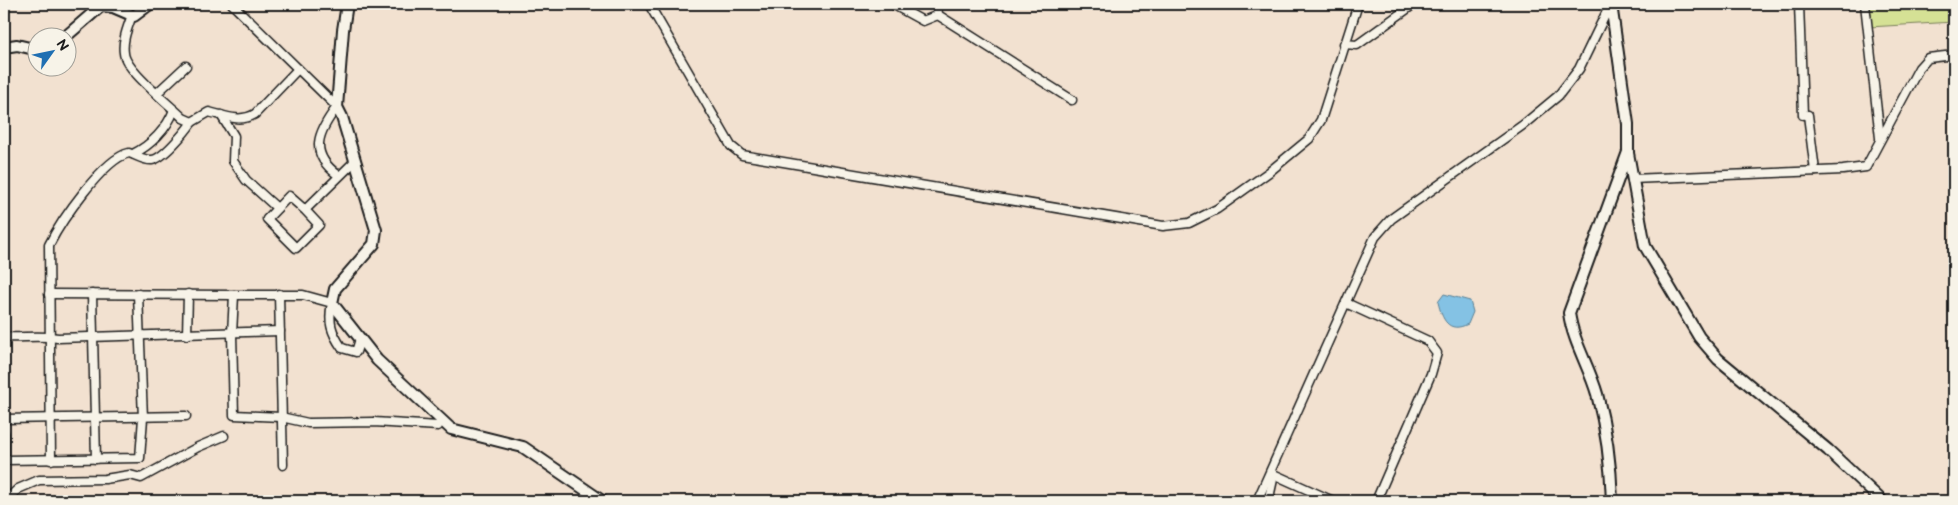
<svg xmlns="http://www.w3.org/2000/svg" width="1958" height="505" viewBox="0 0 1958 505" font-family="'Balsamiq Sans',sans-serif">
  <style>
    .green { fill: #d5e195; stroke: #787e58 }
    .water { fill: #84c2e4; stroke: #5a8094 }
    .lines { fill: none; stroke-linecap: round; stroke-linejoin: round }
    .minor-casing { stroke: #1c1c1c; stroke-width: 11 }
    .tertiary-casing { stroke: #1c1c1c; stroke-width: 14 }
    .minor { stroke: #f7f3e8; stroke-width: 8 }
    .tertiary { stroke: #f7f3e8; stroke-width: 10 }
  </style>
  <rect width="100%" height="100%" fill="#f2e1d0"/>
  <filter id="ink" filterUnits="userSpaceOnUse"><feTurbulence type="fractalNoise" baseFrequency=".02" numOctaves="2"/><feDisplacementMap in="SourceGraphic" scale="10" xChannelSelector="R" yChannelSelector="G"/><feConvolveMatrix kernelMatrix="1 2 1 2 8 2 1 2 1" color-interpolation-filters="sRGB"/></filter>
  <g filter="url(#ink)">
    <polygon class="green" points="1869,4 1954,4 1954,22 1869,27"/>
    <path class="water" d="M1444,294l26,7 3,11 -5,12c-20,10 -26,-5 -30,-22z"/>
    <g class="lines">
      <g class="minor-casing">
        <g id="minor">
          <path d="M232,4l105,103c-19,25 -29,46 1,68"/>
          <polyline points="892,4 923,21 938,15 1072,100"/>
          <polyline points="937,4 938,15"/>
          <polyline points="1799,4 1803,115"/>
          <polyline points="1865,4 1880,138"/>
          <polyline points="650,6 731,146 742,155 1163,226 1189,223 1217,209 1269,172 1309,139 1321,120 1358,4"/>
          <path d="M132,15c-4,12 -10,25 -8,38 1,17 46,52 59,65l9,4 17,-10c16,4 31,11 46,2l43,-45"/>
          <polyline points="1344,44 1357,45 1414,4"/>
          <polyline points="157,93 186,66"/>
          <polyline points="221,115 234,136 233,161 246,180 277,208"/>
          <polyline points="1808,115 1815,171"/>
          <path d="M133,154c18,-9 34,-25 41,-44"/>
          <polyline points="1632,179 1843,170 1866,167 1919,68 1928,58 1954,55"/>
          <polyline points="305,210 319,225 296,248 267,219 289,196 305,210 354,162"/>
          <polyline points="49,294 234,295"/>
          <polyline points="92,294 96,459"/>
          <polyline points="279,294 283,465"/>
          <polyline points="1346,303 1428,341 1437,353 1431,374 1376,501"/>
          <polyline points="187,335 188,294"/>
          <path d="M4,337c18,1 36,-2 54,1l222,-7"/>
          <path d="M360,339l-4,13 -14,-4c-11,-16 -14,-26 -10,-45l-29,-8h-69l-2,39 2,81 47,2 27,6 66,-1 64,4"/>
          <polyline points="4,375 4,387"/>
          <polyline points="4,419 186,416"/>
          <polyline points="4,433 4,460"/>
          <polyline points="5,460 140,458 143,418 138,294"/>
          <path d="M51,460l-2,-215c12,-24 54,-86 80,-92 7,2 16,8 23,7 11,-1 34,-29 40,-38"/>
          <polyline points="1271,473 1333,501"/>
          <polyline points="5,501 18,489 39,480 105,479 130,475 141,478 198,447 224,436"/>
          <polyline points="1257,501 1375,237 1391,219 1523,125 1558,96 1579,69 1610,5"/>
          <polyline points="1271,501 1270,493 1274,475"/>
        </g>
      </g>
      <g class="tertiary-casing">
        <g id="tertiary">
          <polyline points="347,4 343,30 337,107 342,117 376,230 374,244 335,289 332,303 377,360 451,429 523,447 602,501"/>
          <path d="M1611,4l17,120v28l-59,161c4,29 20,53 28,81 9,34 14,72 15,107"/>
          <polyline points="64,38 101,6 113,7 134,16 150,4"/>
          <polyline points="4,47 17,45 38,50"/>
          <polyline points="1628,153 1645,246 1699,337 1718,359 1828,450 1882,501"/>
        </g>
      </g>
      <use href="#minor" class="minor"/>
      <use href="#tertiary" class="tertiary"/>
    </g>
  </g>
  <rect width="1958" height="505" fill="none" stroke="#f7f3e8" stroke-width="20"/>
  <rect x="10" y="10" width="1938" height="485" fill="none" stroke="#1c1c1c" stroke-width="2" filter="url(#ink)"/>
  <g transform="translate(52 52) rotate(57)"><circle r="24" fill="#f7f3e8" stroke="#9f9d96"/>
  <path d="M0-4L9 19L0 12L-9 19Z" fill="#1f6fb2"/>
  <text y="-8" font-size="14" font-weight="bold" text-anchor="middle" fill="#1c1c1c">N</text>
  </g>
</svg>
